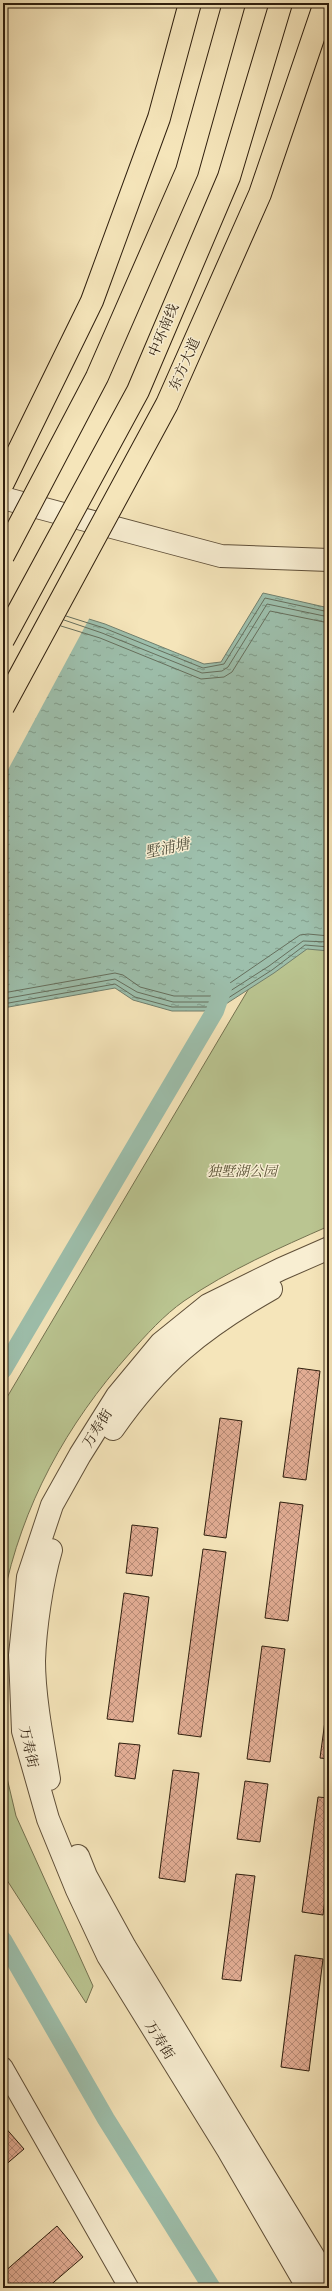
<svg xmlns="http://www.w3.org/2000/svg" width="332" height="2291" viewBox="0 0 332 2291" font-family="'Sorts Mill Goudy','Noto Serif SC',serif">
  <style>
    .park { fill: #bac591; stroke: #747250 }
    .water { fill: url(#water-ripples); stroke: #717f6d }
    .pier { fill: #f5e5ba }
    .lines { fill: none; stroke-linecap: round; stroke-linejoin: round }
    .shore { stroke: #666f5d; stroke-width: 1 }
    .canal { stroke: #9dbfac; stroke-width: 18 }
    .building { fill: url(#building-cross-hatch); stroke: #2f1f0e }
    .minor-casing { stroke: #605039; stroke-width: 21 }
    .tertiary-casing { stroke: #605039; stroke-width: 24 }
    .primary-casing { stroke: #2f1f0e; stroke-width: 24 }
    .minor { stroke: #f8eed2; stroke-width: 19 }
    .tertiary { stroke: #f8eed2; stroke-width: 22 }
    .primary { stroke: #f5e5ba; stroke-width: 22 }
    .primary-bridge-casing { stroke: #2f1f0e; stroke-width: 24; stroke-linecap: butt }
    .trunk-bridge-casing { stroke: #2f1f0e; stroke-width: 24; stroke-linecap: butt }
    .primary-bridge { stroke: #f5e5ba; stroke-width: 22 }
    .trunk-bridge { stroke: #f5e5ba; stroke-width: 22 }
    .labels { text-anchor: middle; stroke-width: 3; stroke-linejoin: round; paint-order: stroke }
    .street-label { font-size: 14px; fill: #2f1f0e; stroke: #f8eed2 }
    .park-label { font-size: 14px; font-style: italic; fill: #595135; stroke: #f8eed2 }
    .water-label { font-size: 15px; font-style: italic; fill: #504f3d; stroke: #f8eed2 }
  </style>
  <defs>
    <pattern id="water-ripples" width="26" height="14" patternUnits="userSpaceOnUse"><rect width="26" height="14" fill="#9dbfac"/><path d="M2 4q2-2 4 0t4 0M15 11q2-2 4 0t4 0" fill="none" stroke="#809b8a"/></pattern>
    <pattern id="building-cross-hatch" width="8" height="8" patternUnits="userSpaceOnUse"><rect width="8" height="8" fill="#e1ac93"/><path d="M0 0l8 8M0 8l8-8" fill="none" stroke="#b78b76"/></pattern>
  </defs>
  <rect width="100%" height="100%" fill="#f5e5ba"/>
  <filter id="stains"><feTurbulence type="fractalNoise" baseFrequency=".005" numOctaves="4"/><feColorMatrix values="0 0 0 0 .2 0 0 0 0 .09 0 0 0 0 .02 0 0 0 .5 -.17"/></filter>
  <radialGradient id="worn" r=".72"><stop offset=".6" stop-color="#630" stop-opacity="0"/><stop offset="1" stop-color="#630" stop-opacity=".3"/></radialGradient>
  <g class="park">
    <path d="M329,899v327c-50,22 -100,44 -145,75 -20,14 -38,34 -54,52 -64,72 -108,152 -127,246v-195l245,-414 17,-53z"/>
    <polygon points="3,1761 16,1816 93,1986 86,2003 3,1874"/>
  </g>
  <polygon class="water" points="263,593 329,608 329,951 307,949 274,973 215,1011 172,1011 133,1000 115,988 3,1008 3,658 57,609 105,624 204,664 221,662"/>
  <polygon class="pier" points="55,607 90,617 3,779 3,656"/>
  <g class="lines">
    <g class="shore">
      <polyline points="66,616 104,628 203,668 224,664 265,598 329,612"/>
      <polyline points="64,620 102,633 202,673 222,671 228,667 267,604 329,617"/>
      <polyline points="61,626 100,638 201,679 224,677 232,672 270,611 329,623"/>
      <polyline points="3,993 115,973 123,975 140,987 174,996 211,996 300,935 308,934 329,936"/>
      <polyline points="3,999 115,979 137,992 173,1002 213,1002 269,966 303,941 329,942"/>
      <polyline points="3,1004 115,984 135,997 172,1007 214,1007 272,970 305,945 329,947"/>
    </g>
    <g class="canal">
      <polyline points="3,1370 215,1011 223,988"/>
      <polyline points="3,1940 106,2119 212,2288"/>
    </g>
  </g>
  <g class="building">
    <polygon points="298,1368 320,1371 306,1480 283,1477"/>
    <polygon points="220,1418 242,1421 226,1538 204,1535"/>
    <polygon points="280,1502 303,1505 288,1621 265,1618"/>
    <polygon points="132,1525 158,1528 152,1576 126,1573"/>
    <polygon points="203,1549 226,1552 201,1737 178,1734"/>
    <polygon points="124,1593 149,1597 133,1722 107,1719"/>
    <polygon points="262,1646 285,1649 270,1762 247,1759"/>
    <polygon points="329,1691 329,1759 320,1758"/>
    <polygon points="119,1743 140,1745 135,1779 115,1776"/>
    <polygon points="173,1770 199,1773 185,1882 159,1878"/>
    <polygon points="245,1781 268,1784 260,1842 237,1839"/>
    <polygon points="318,1797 329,1798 329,1868 323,1915 302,1912"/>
    <polygon points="236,1874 255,1876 241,1981 222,1979"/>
    <polygon points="295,1955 323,1959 309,2071 281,2067"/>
    <polygon points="3,2125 24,2149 3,2167"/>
    <polygon points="57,2226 83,2257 47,2288 3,2288 3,2273"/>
  </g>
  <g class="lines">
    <g class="minor-casing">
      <polyline id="minor" points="3,2067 129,2288"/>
    </g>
    <g class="tertiary-casing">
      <g id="tertiary">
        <polyline points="3,498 221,556 329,560"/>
        <path d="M113,1429c46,-66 88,-100 158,-140"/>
        <path d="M49,1779c-6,-36 -15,-82 -15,-118 1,-33 8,-80 17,-111"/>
        <polyline points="78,1856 86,1876 125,1947 329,2282"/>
        <polyline points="308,2288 228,2150 108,1956 77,1890 48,1819 23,1731 20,1655 28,1577 52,1505 80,1455 117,1396 161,1343 208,1305 281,1269 329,1248"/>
      </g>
    </g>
    <g class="primary-casing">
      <polyline id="primary" points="3,483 92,301 159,118 190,3"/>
    </g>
    <use href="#minor" class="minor"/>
    <use href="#tertiary" class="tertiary"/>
    <use href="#primary" class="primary"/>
    <g class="primary-bridge-casing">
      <polyline id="primary-bridge" points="3,707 167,404 260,194 325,3"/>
    </g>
    <g class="trunk-bridge-casing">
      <g id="trunk-bridge">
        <polyline points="3,556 97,377 187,171 234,3"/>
        <polyline points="3,640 138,391 229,177 281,3"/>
      </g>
    </g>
    <use href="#primary-bridge" class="primary-bridge"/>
    <use href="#trunk-bridge" class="trunk-bridge"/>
  </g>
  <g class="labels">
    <g class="street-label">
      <text transform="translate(163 330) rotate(-67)" y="5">中环南线</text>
      <text transform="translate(184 364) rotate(-66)" y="5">东方大道</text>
      <text transform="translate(97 1428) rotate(-58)" y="5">万寿街</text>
      <text transform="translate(29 1747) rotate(77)" y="5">万寿街</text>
      <text transform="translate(160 2040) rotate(58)" y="5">万寿街</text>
    </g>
    <g class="park-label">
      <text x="242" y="1176">独墅湖公园</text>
    </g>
    <g class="water-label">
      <text transform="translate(167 848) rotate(-12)" y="5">墅浦塘</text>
    </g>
  </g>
  <rect width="332" height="2291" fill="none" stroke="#f5e5ba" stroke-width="16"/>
  <rect x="4" y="4" width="324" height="2283" fill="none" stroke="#2f1f0e" stroke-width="2"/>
  <rect x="8" y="8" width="316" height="2275" fill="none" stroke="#2f1f0e"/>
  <rect width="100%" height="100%" filter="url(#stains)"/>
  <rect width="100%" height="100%" fill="url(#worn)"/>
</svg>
